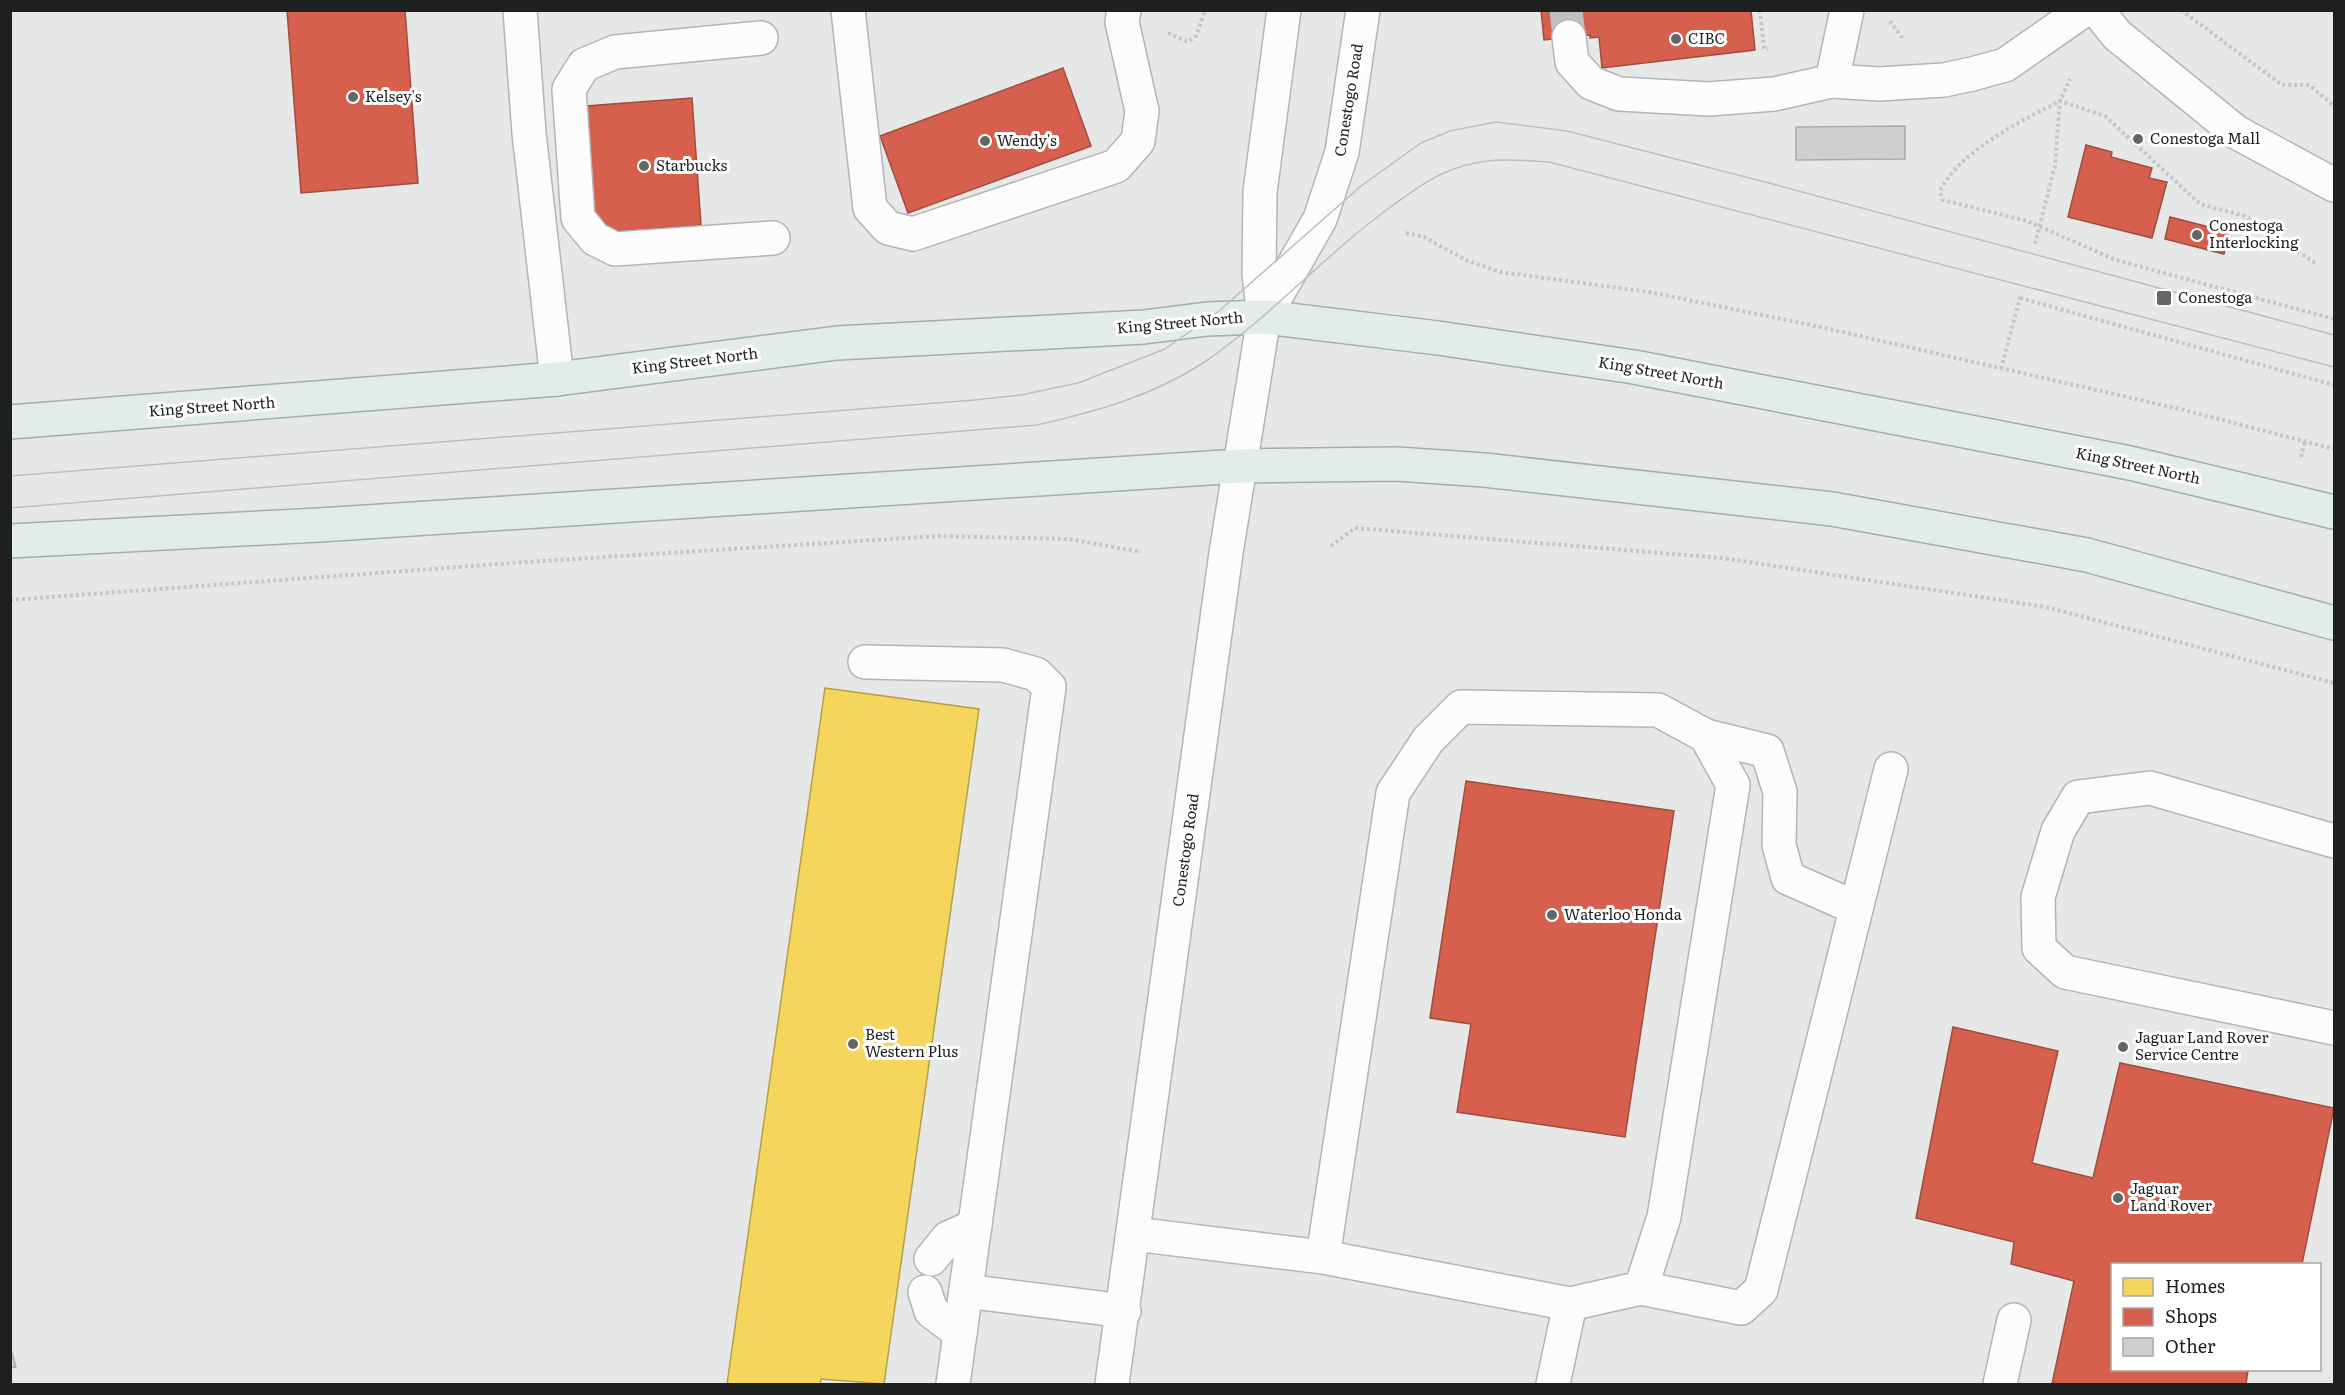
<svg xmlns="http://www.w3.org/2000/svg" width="2345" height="1395" viewBox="0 0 2345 1395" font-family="Literata,serif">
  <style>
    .homes { fill: #f6d55c; stroke: #b59f4a; stroke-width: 1.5 }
    .shops { fill: #d6604d; stroke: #9f4d3f; stroke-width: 1.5 }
    .building { fill: #ced0cf; stroke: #aaacab; stroke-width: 1.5 }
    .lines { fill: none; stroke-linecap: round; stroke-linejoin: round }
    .minor-tunnel { stroke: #bec0bf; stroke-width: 33; stroke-dasharray: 33 16; stroke-linecap: butt }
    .minor-casing { stroke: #b3b5b4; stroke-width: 36 }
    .major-casing { stroke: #9eb0a7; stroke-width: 36 }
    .path { stroke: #c5c6c6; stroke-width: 4; stroke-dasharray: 3 3; stroke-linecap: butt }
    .minor { stroke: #fbfcfb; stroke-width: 33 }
    .major { stroke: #e3ede8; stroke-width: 33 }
    .tram { stroke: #bdbebe; stroke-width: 1.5 }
    .poi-dot { fill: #646665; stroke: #fff; stroke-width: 2 }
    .labels { text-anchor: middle; stroke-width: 6; stroke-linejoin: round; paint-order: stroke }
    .poi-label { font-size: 15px; fill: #1e201f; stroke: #fff; text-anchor: start }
    .street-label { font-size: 15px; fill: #1e201f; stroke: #fff }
  </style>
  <rect width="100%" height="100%" fill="#e6e8e7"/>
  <polygon class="homes" points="825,688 979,709 884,1384 821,1379 820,1384 727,1384"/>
  <g class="shops">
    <polygon points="287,10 405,10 418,183 301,193"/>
    <polygon points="1541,10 1751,10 1755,50 1602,68 1599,37 1590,38 1590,35 1544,40"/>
    <polygon points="1063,68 1091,146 908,213 880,136"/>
    <polygon points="692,98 701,225 595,233 586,106"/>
    <polygon points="2086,145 2112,152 2111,157 2152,168 2149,178 2167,182 2152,238 2068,217"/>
    <polygon points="2170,217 2229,232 2224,254 2165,239"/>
    <polygon points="1466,781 1674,811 1625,1137 1457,1112 1471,1024 1430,1018"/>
    <polygon points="1953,1027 2058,1051 2032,1163 2093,1178 2120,1063 2334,1108 2302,1264 2112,1264 2112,1370 2248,1370 2246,1384 2052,1384 2074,1281 2011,1264 2014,1242 1916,1218"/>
  </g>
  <g class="building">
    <polygon points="1905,126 1905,159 1796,160 1796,127"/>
    <polygon points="10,1346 16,1367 10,1368"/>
  </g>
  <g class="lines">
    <polyline class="minor-tunnel" points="1566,10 1569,37"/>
    <g class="minor-casing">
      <g id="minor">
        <polyline points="520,10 529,133 557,379"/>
        <polyline points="848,10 870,208 888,228 913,234 1116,166 1138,141 1142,111 1122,22 1124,10"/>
        <polyline points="2097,10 2117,35 2236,132 2334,185"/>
        <polyline points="1569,37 1572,62 1591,83 1619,94 1709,99 1774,94 1832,81 1879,84 1944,80 1972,74 2005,65 2084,10"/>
        <polyline points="761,38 615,52 584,65 569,89 578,218 595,239 615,249 773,238"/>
        <polyline points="1832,81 1847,10"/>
        <polyline points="1264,317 1320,219 1342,152 1363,10"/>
        <polyline points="865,662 1003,665 1036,674 1049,687 953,1384"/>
        <polyline points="1706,736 1767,751 1780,792 1779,845 1788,878 1856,908"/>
        <polyline points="2334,841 2150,788 2078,797 2058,831 2038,897 2039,948 2065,972 2334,1028"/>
        <polyline points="1134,1234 1323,1257 1570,1304 1641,1288 1664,1217 1733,785 1706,736 1658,710 1461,707 1428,740 1393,793 1323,1257"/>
        <polyline points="931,1259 948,1238 975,1226"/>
        <polyline points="1641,1288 1741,1308 1761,1290 1891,769"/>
        <polyline points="966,1291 1124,1311"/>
        <polyline points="925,1292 931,1311 960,1333"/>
        <polyline points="1112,1384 1226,553 1264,317 1259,274 1260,192 1284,10"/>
        <polyline points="1553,1384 1570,1304"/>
        <polyline points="2000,1384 2014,1320"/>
      </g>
    </g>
    <g class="major-casing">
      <g id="major">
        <polyline points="10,422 557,379 837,343 1144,327 1207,319 1264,317 1438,338 1634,367 2130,463 2334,512"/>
        <polyline points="10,541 319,525 1240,466 1397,464 1484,470 1832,509 2087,555 2334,623"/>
      </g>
    </g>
    <g class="path">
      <polyline points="1760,10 1764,49 1768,49"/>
      <polyline points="2181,10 2282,85 2309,85 2334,106"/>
      <polyline points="1890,21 1903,39"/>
      <polyline points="1168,33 1188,42 1196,36 1205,10"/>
      <polyline points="1406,233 1424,237 1466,260 1500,272 1649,292 1816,326 2184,410 2334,449"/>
      <polyline points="2035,244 2055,166 2060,101 2070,79"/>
      <path d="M2315,263l-70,-47 -45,-12 -95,-88 -45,-15c-37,19 -104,52 -120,91l3,8 84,21 89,39 218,59"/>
      <polyline points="2020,298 2334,385"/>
      <polyline points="2001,369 2021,294"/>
      <polyline points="2301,457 2305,441"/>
      <polyline points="1331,546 1355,528 1722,558 2046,607 2334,683"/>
      <polyline points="10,600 526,562 938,536 1069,539 1141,552"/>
    </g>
    <use href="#minor" class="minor"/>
    <use href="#major" class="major"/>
    <g class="tram">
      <polyline points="10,476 974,400 1021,395 1078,383 1165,349 1219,311 1361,186 1421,143 1450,131 1496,122 1567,131 1769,183 2334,335"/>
      <path d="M10,508l1027,-83c57,-13 116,-29 166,-62 68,-46 122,-109 189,-157 23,-17 43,-32 71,-40 29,-9 57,-6 86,-4l785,205"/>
    </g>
  </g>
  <g class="poi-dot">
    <circle cx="1676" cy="39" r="6"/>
    <circle cx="353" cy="97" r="6"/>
    <circle cx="2138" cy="139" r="6"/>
    <circle cx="985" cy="141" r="6"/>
    <circle cx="644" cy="166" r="6"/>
    <circle cx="2197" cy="235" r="6"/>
    <rect x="2156" y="290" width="16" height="16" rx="3"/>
    <circle cx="1552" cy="915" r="6"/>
    <circle cx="853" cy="1044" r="6"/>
    <circle cx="2123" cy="1047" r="6"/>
    <circle cx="2118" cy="1198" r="6"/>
  </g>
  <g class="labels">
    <g class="poi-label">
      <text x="1688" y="44">CIBC</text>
      <text x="365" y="102">Kelsey's</text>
      <text x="2150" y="144">Conestoga Mall</text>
      <text x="997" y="146">Wendy's</text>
      <text x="656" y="171">Starbucks</text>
      <text x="2209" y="231">Conestoga<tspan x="2209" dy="17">Interlocking</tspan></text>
      <text x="2178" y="303">Conestoga</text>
      <text x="1564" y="920">Waterloo Honda</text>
      <text x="865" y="1040">Best<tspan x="865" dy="17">Western Plus</tspan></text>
      <text x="2135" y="1043">Jaguar Land Rover<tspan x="2135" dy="17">Service Centre</tspan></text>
      <text x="2130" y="1194">Jaguar<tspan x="2130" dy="17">Land Rover</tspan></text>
    </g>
    <g class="street-label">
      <text transform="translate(1349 100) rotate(-81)" y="5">Conestogo Road</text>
      <text transform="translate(1180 323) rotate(-5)" y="5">King Street North</text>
      <text transform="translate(695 361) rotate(-7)" y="5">King Street North</text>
      <text transform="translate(1661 373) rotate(10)" y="5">King Street North</text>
      <text transform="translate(212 407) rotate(-4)" y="5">King Street North</text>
      <text transform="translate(2138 466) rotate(12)" y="5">King Street North</text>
      <text transform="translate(1186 850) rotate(-82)" y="5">Conestogo Road</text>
    </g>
  </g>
  <rect width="2345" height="1395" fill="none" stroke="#1e201f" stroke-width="24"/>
  <rect x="2111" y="1263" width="210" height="108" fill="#ffffff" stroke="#a5a6a5" stroke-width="1.5"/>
  <rect x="2123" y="1278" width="30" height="18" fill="#f6d55c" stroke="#a5a6a5" stroke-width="1.5"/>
  <text x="2165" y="1293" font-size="18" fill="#1e201f">Homes</text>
  <rect x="2123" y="1308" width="30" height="18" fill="#d6604d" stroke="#a5a6a5" stroke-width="1.5"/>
  <text x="2165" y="1323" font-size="18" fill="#1e201f">Shops</text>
  <rect x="2123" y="1338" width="30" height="18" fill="#ced0cf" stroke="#a5a6a5" stroke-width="1.5"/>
  <text x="2165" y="1353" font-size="18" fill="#1e201f">Other</text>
</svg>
